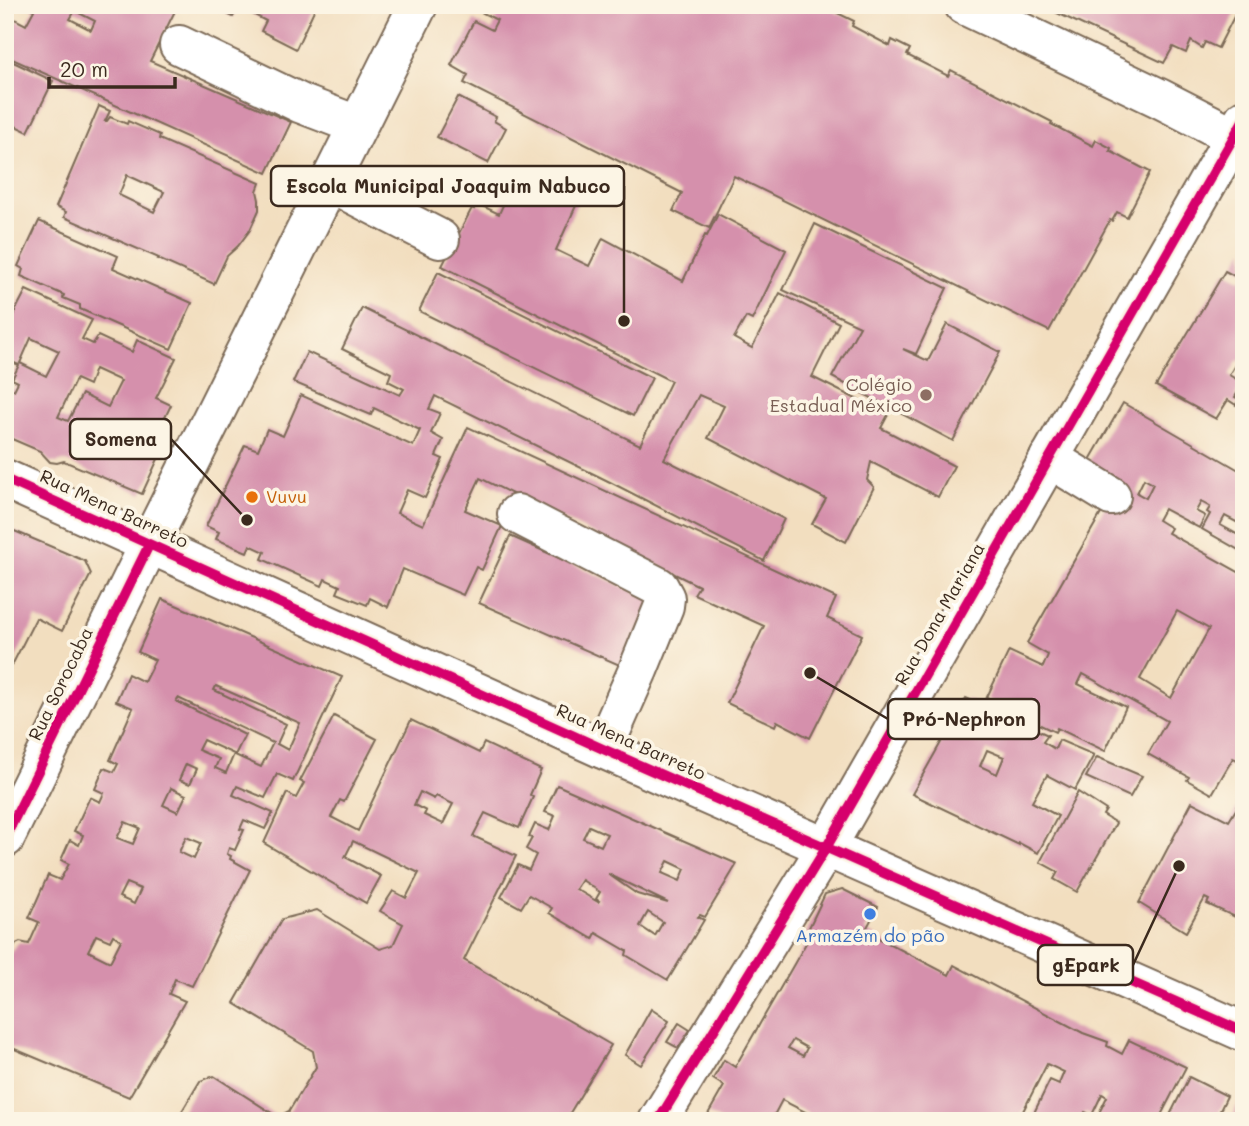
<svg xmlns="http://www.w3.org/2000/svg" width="1249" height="1126" viewBox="0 0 1249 1126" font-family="Mali,sans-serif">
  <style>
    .building { fill: #d590ac; fill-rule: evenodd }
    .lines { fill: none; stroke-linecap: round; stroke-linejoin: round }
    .minor-casing { stroke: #7b6956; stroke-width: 42 }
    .minor { stroke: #fff; stroke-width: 38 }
    .cycleway-casing { stroke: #fcf5e5; stroke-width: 15 }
    .cycleway { stroke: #d6006c; stroke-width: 10 }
    .education-dot { fill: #8d6e63; stroke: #fcf5e5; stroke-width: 2.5 }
    .food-dot { fill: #e8710a; stroke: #fcf5e5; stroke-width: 2.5 }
    .shop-dot { fill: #3f7fe0; stroke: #fcf5e5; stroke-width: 2.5 }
    .labels { text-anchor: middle; stroke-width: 7; stroke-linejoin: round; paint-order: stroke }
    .education-label { font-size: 18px; fill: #785e54; stroke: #fcf5e5; text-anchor: end }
    .food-label { font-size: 18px; fill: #c56008; stroke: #fcf5e5; text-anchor: start }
    .street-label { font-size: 18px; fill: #3b2a1e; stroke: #fcf5e5 }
    .shop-label { font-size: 18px; fill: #366cbe; stroke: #fcf5e5 }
    .leader { fill: none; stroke: #3b2a1e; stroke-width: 2.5 }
    .callout-dot { fill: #3b2a1e; stroke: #fcf5e5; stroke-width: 2.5 }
    .callout { fill: #fcf5e5; stroke: #3b2a1e; stroke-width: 2.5 }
    .callout-label { font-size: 19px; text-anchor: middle; font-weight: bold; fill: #3b2a1e }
  </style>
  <rect width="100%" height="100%" fill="#fcf5e5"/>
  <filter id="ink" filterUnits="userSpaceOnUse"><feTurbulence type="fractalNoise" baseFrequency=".0143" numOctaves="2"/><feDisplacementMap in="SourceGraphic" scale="14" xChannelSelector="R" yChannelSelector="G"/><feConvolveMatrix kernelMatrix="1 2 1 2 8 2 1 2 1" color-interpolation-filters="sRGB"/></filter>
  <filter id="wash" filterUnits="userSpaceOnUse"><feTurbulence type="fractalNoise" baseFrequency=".00686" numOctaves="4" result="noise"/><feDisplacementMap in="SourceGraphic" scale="28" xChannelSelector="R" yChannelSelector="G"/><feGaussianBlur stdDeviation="1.57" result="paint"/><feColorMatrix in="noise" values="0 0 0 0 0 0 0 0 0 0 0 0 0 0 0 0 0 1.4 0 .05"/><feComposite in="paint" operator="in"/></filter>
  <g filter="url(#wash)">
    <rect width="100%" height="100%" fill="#f2debf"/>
    <g id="blocks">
      <g class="building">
        <path d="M26,5h152l-28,56 141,61 -24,51 -259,-116 -1,2 -2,-1v-44l21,11 8,-15zM75,11l20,10 -4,9 -21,-11z"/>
        <polygon points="209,5 310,5 315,8 296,49 261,31 266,21 239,7 233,17"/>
        <polygon points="479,5 821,5 854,21 852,26 890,46 892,40 910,49 907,55 948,76 951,70 1052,122 1051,124 1093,146 1096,140 1111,148 1110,151 1150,172 1127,217 1117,212 1112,221 1110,220 1049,331 734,176 709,228 673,211 682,193 464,83 468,75 451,65 474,21 492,30 497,20 477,10"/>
        <polygon points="1040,5 1240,5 1218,48 1205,42 1202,48 1191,41 1186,53 1173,47 1164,63"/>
        <polygon points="7,59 53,81 28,132 5,121 5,62"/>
        <polygon points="458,97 496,117 494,121 506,128 488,163 437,137"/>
        <path d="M99,106l11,5 -5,10h2l3,-4 17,7 1,-3 32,14 -1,4 101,44 -3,8 2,9v10l-9,20 -12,16 -11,10 -13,28 -56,-25 1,-1 -95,-41 2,-5 -10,-5zM127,175l37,17 -10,20 -35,-17z"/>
        <polygon points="518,172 579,199 556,250 589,266 603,238 683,281 705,235 707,236 718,214 786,250 752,320 746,317 734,338 752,348 780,293 839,323 812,377 888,415 881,428 954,466 938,497 871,462 867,480 874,487 846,542 812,524 826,499 708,438 724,406 699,395 664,459 784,519 764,561 610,482 435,396 429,409 440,413 431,433 443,440 436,456 443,459 425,498 407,490 397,513 423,525 468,427 836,598 827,618 862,635 810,738 777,721 775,726 727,703 764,626 694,594 699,586 480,478 465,510 502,526 482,570 476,567 463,595 403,569 388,607 370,598 367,605 337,593 340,586 325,579 322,586 262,559 265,552 250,545 247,552 216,539 219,532 206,526 245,445 258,450 267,429 283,436 301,395 413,446 420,430 374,408 371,415 293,382 307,352 400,395 404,389 388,381 391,373 342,349 362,308 640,445 671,381 442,266 472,208 474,209 476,203 499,214"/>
        <polygon points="39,221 118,256 113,268 192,303 171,349 80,309 80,305 63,298 64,295 21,276 23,269 18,266"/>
        <polygon points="815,224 947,288 916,354 903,349 928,361 947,324 1000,352 953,441 832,377 860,326 783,290"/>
        <polygon points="1244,249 1244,270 1235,265"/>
        <polygon points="1225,271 1244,281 1244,363 1238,360 1229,375 1243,383 1235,397 1239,399 1236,405 1228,400 1216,419 1156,386"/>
        <polygon points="438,272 652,378 633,416 419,311"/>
        <path d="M26,290l66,30 -10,19 11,5 5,-8 34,16 5,-12 39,18 -20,40 15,7 -12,25 10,5 -27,59 -78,-33 -7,2 -7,-1 -10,-11 -35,-15v-51l9,5 4,-8 -6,-3 7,-14 -14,-6v-28zM31,338l28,13 -13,25 -26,-13zM95,369l26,12 -13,26 -26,-13 -14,27 -10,-4 18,-38 13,6z"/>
        <path d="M1123,403l121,70v53l-19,-10 -5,9 20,11 4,-6v23l-42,-24 8,-15 -3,-2 3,-5 -9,-5 -5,9 9,5 -6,12 -35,-19 -6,11 13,8 -3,5 76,42v188l-11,-5 -21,36 -25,-14 2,-3 -41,-23 19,-33 -84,-47 -5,10 48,23 -21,44 -48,-23 -2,4 -69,-33 23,-48 34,16 5,-12 -21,-12 92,-161 -32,-17zM1144,479l9,5 -7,14 -9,-5zM1177,611l32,18 -38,69 -31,-19z"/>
        <polygon points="5,527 85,561 91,574 62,631 36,618 5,679"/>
        <polygon points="510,536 655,601 624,667 479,603"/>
        <path d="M162,599l180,78 -49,104 -16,-7 -12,24 -28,-12 -4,9 40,18 -8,16 -21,-9 -4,9 4,1 -9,20 -6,-2 -2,6 4,2 -1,3 20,11 -58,116 -17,-7 -6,15 16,7 -56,96 -124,-52v-83l11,-18 4,-2 9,2 10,-22 -10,-4 19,-43 12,5 9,-16 -8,-4 9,-20 9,5 4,-10 -9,-4 16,-34 10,5 4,-9 -9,-4 9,-21 10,4 4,-8 -8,-4 23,-52 -17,-7 12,-27 16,8 11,-22 -17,-8zM216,686l84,37 -12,27 -11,-6 9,-20 -72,-34zM178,698l95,45 -12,24 -26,-12 10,-20 -69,-34zM203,740l31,14 -8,19 -11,-5 4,-9 -21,-9zM186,764l11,5 -7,15 -11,-4zM171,788l15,7 -8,17 -15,-7zM125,822l15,6 -7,16 -16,-6zM186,837l15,6 -7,16 -15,-7zM126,883l15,6 -7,15 -15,-7zM96,935l14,6 3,-6 8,5 -11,22 -22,-11z"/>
        <path d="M966,698l82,37 -5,7 12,7 4,-9 35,15 -19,35 -28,-15 -15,27 26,14 -20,37 -19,-10v2l-107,-51zM987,750l17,7 -7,17 -17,-8z"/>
        <path d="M334,716l43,23 -33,63 -4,-2 -9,17 27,14 53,-111 68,33 5,-10 57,27 -11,25 3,2 -14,31 -34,-15 -12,23 43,20 -52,104 147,85 -46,76h-389l24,-40 14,-5 64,41 11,-6 27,-44 -3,-16 -79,-48 48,-84 35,-9 63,39 13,-4 10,-21 -23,-13 13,-20 13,7 13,-25 -66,-32 -8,16 36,19 -15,27 -102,-60 23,-50 9,5 8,-15 -4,-2zM420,792l14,7 2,-3 17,8 -10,20 -19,-9 2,-4 -12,-6z"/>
        <polygon points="1097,757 1142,776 1130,797 1086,777"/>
        <path d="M557,785l180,79 -32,53 -5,-2 -2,2 6,3 -36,60 -42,-25 1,-4 -31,-18 -3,6 -44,-26 3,-5 -23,-13 -8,13 -20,-11 17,-32 11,5 7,-15 -10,-6 6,-11 -3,-1 6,-13 14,6 6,-14 -10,-4zM589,826l18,8 -6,12 -18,-8zM668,861l17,8 -5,12 -18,-8zM608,874l60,29 -31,-9zM582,880l18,12 -4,7 3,2 -1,1 -22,-13zM648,912l15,10 -8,14 -15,-10z"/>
        <polygon points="1078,792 1106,810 1103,815 1116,823 1077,892 1054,879 1058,872 1040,862"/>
        <polygon points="1244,796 1244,921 1207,904 1209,900 1205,898 1186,932 1139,903 1192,802 1229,821"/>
        <path d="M842,889l36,18 -13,24 84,44 5,-10 129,68 25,9 -1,4 15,8 7,-14 57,27 -28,54h-63l12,-24 -5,-3 -10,21 -7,-3 -5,9h-50l20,-41 9,4 5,-12 -17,-8 -29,57h-195l-41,-21 -11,21h-50l-13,-7 16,-28 -11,-7 11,-19 11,7 74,-129 -4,-2 20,-42zM793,1040l14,8 -4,8 -15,-8z"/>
        <polygon points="651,1009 669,1021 641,1065 625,1055"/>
        <polygon points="679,1023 690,1030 678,1048 667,1042"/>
        <polygon points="1189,1077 1227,1096 1215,1121 1167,1121"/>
        <polygon points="1244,1092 1244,1121 1230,1121 1241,1098"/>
      </g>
    </g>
  </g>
  <g filter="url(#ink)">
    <use href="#blocks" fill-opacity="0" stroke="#7b6956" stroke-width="2"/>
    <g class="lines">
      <g class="minor-casing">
        <g id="minor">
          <polyline points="964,5 1159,98 1233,136"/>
          <polyline points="179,45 302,104 357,125"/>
          <polyline points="329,182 440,239"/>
          <polyline points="1049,458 1111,496"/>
          <polyline points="5,479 603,749 1244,1032"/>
          <polyline points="517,514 659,587 665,598 664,606 638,670 603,749"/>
          <polyline points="5,838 149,545 418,5"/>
          <polyline points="658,1121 826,848 1244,119"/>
        </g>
      </g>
      <use href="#minor" class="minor"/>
      <g class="cycleway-casing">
        <g id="cycleway">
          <polyline points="5,479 603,749 1244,1032"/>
          <polyline points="5,838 149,545"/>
          <polyline points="658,1121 826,848 1244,119"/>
        </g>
      </g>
      <use href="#cycleway" class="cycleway"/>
    </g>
  </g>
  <circle class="education-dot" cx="926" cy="395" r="7"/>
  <circle class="food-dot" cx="252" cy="497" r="7"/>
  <circle class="shop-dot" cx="870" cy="914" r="7"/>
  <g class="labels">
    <g class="education-label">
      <text x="912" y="391">Colégio<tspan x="912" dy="21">Estadual México</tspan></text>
    </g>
    <g class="food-label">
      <text x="266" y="503">Vuvu</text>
    </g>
    <g class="street-label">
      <text transform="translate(114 509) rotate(25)" y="6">Rua Mena Barreto</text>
      <text transform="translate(940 614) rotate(-60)" y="6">Rua Dona Mariana</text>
      <text transform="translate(61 684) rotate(-64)" y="6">Rua Sorocaba</text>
      <text transform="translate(631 742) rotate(24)" y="6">Rua Mena Barreto</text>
    </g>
    <g class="shop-label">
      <text x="870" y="942">Armazém do pão</text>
    </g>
  </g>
  <path class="leader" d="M624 321L624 186M247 520L171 439M810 673L888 719M1179 866L1133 965"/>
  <g class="callout-dot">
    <circle cx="624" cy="321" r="7"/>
    <circle cx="247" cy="520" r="7"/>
    <circle cx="810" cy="673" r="7"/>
    <circle cx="1179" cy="866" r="7"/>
  </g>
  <g class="callout">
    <rect x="271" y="166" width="353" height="40" rx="7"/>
    <rect x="70" y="419" width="101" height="40" rx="7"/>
    <rect x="888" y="699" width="151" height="40" rx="7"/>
    <rect x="1038" y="945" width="95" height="40" rx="7"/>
  </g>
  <g class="callout-label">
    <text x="448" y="193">Escola Municipal Joaquim Nabuco</text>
    <text x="121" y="446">Somena</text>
    <text x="964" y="726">Pró-Nephron</text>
    <text x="1086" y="972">gEpark</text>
  </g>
  <rect width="1249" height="1126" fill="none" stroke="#fcf5e5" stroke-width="28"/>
  <path d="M49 77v10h126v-10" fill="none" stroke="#3b2a1e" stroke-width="3.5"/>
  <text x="60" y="77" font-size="21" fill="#3b2a1e" stroke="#fcf5e5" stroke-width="5" paint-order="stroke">20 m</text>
</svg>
